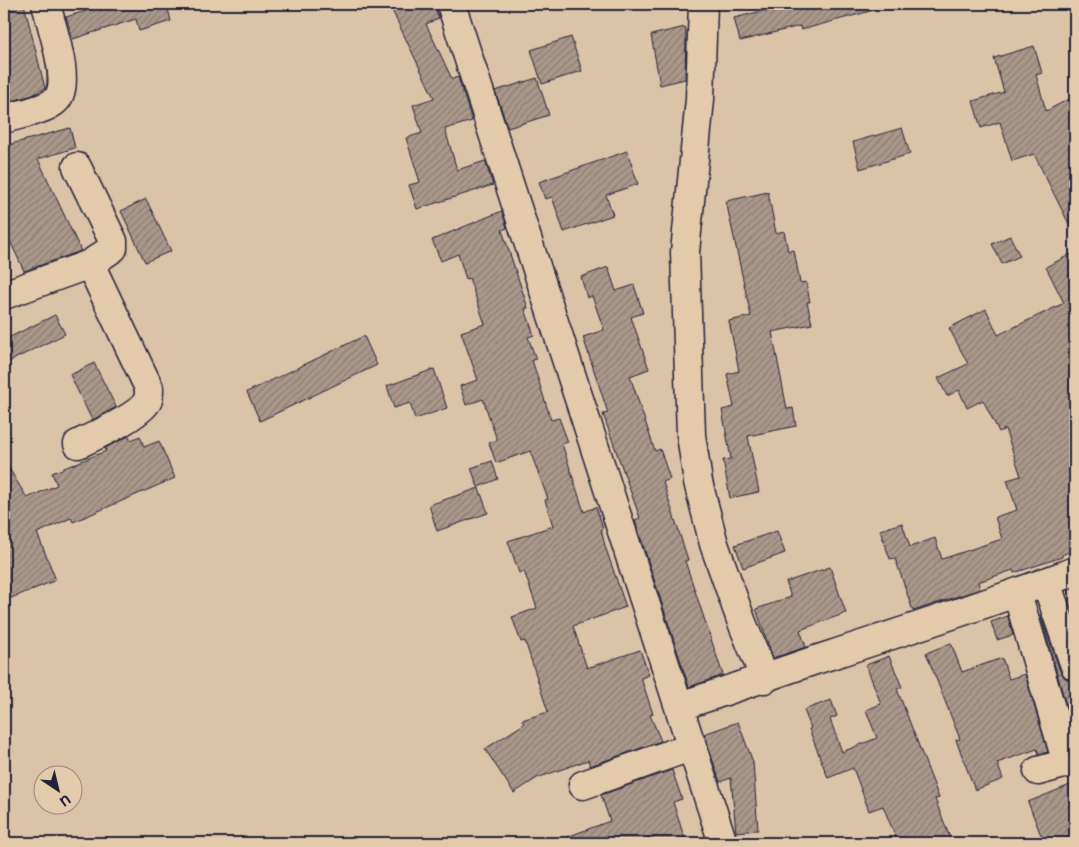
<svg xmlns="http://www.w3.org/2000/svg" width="1079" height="847" viewBox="0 0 1079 847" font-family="Mali,sans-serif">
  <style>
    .building { fill: url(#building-hatch); stroke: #22223b }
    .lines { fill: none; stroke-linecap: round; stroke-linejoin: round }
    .minor-casing { stroke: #22223b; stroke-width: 31 }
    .minor { stroke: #e3caab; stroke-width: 28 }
  </style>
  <defs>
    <pattern id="building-hatch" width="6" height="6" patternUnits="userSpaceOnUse" patternTransform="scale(1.25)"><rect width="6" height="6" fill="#aa988b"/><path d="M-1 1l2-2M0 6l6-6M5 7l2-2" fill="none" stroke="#8a7c73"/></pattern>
  </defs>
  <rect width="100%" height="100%" fill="#dbc3a7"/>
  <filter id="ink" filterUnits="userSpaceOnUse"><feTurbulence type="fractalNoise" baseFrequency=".02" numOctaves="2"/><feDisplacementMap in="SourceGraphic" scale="10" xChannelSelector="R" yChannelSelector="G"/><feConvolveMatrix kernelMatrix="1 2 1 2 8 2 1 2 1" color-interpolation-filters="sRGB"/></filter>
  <g filter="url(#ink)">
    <g class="building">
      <polygon points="4,4 24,4 45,88 33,95 4,103"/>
      <polygon points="108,4 171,4 172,8 168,9 171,21 139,31 136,19 73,39 66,17"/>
      <polygon points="389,4 433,4 439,18 426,24 452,79 458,77 472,121 445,129 457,170 485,161 493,185 417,209 409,185 420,182 406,138 422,133 413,105 434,98"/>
      <polygon points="791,4 873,4 874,10 801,30 800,26 740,41 734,18"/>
      <polygon points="685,27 686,35 685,79 660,85 651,35"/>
      <polygon points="571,37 582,71 542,84 531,50"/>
      <polygon points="1034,46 1042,73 1036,75 1046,111 1075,96 1075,236 1034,154 1012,161 1000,122 981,128 973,101 1004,92 994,58"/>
      <polygon points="537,78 549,115 508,128 495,91"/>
      <polygon points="70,128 75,148 38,159 81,251 24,271 4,228 4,146"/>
      <polygon points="902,128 910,154 860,169 853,142"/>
      <polygon points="627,151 638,184 606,195 613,215 564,232 552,197 545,199 539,182"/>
      <polygon points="768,192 776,233 784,231 788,251 794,250 800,283 806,282 810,302 807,302 812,324 772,332 787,409 793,408 796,426 748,436 759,492 730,498 723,460 731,459 722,410 734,407 727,374 739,371 729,321 751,316 726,201"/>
      <polygon points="146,199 171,251 145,262 121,211"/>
      <polygon points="502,211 507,228 502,230 528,308 525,309 534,335 528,337 536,359 532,360 551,420 559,418 568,442 562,444 584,512 596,507 603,528 601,529 605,546 626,607 573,626 587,668 640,650 649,675 641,678 653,714 650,715 661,741 590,766 588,760 537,778 514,793 485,749 524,724 522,720 548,712 525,641 521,642 512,617 537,608 524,571 519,573 508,541 553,526 545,500 548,499 530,451 496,463 489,443 497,440 483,399 466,405 460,386 478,380 461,332 485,324 469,278 466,279 458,254 441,261 432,240"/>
      <polygon points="1010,236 1020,256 1002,264 992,244"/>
      <polygon points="1075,252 1075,549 1062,555 1062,557 1014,573 1013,570 978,582 980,589 913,611 895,558 890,559 880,530 902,523 910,547 935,538 942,559 1002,539 995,517 1017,510 1007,480 1021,476 1005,429 999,432 983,400 967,408 959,390 947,396 938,378 968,364 949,328 986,309 998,335 1064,303 1046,267"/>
      <polygon points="608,267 616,291 634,285 643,313 631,317 649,369 630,376 655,451 660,449 670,479 663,482 688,560 685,561 723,675 689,687 635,520 640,518 603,414 608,413 583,337 604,330 592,296 587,298 581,277"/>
      <polygon points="55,315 65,334 4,364 4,340"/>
      <polygon points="364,336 377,365 260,421 247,392"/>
      <polygon points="94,363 116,407 92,420 70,375"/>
      <polygon points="434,369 447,408 415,419 410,403 394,408 387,386"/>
      <polygon points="129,436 131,440 140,436 144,447 159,441 175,478 73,522 71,518 37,533 56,580 4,601 4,460 27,498 57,485 52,473 106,451 105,448"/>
      <polygon points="492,461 498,479 478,487 471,468"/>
      <polygon points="479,488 488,513 437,531 429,505"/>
      <polygon points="777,531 785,553 743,568 735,545"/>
      <polygon points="830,567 846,613 800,630 806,647 773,658 756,609 791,597 786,582"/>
      <polygon points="1040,614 1060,671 1065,678 1072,681 1075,690 1075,736"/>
      <polygon points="1008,616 1013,635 997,640 991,622"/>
      <polygon points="951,643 962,672 1002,658 1009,679 1025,674 1048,752 1039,754 1037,749 997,763 1003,779 975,790 956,740 960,739 926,653"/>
      <polygon points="889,656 902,687 897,689 939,798 935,799 952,843 898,843 883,806 869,811 853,768 828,778 809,729 811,728 804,710 831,700 837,716 830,719 842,752 877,738 866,710 881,704 866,665"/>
      <polygon points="738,722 753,762 758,830 736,832 731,778 720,782 704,734"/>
      <polygon points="672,770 682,799 673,802 686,843 556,843 556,841 610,821 601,795"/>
      <polygon points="1075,783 1075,837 1061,843 1044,843 1028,802"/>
    </g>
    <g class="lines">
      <g class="minor-casing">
        <g id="minor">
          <polyline points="451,4 723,843"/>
          <polyline points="703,4 700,99 685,252 691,435 698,482 714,544 741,620 765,679"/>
          <path d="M4,119c15,-5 39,-8 51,-18 18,-15 -4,-76 -9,-97"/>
          <polyline points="77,167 113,241 113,248 90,264"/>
          <path d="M4,295l86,-31 59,124c0,4 0,9 -1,12 -7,15 -55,37 -70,44"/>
          <polyline points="1046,582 1075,666"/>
          <polyline points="1017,593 1067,763"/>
          <path d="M680,706c51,-16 101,-35 151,-51 82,-27 164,-53 244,-84"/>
          <polyline points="1038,771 1075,761"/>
          <polyline points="583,785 693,746"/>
        </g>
      </g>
      <use href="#minor" class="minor"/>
    </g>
  </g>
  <rect width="1079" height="847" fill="none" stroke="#e3caab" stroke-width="20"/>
  <rect x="10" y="10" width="1059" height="827" fill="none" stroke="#22223b" stroke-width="2" filter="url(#ink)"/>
  <g transform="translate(58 790) rotate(145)"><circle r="24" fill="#e3caab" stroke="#96877e"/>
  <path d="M0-4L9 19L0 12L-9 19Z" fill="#22223b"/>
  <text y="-8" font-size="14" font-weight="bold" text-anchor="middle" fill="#22223b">U</text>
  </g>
</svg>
